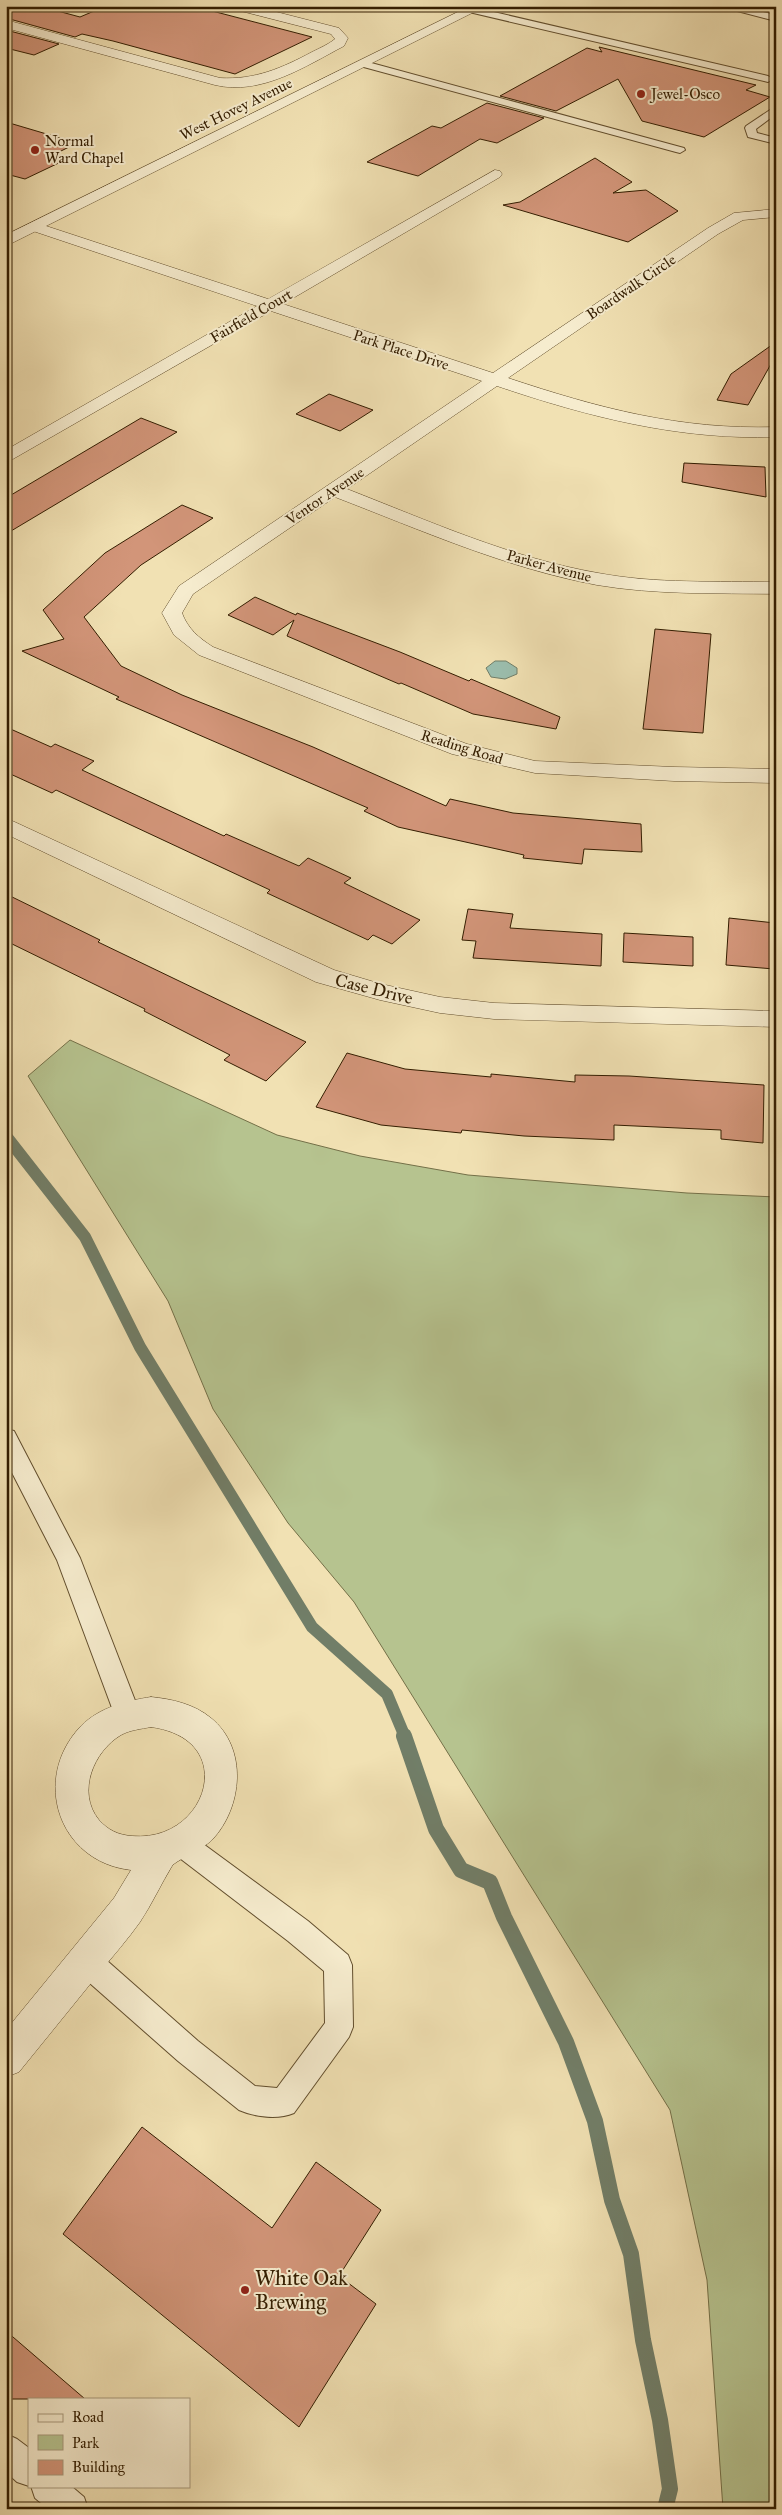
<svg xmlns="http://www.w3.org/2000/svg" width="782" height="2515" viewBox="0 0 782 2515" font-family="'IM FELL Great Primer',serif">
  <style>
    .green { fill: #b6c38f; stroke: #747048 }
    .water { fill: #9bbeae; stroke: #717e68 }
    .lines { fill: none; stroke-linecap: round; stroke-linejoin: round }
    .stream-far1 { stroke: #717e68; stroke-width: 12 }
    .stream { stroke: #717e68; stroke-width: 16 }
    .building { fill: #d29579; stroke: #331d00 }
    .service-casing { stroke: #624e2d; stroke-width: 2 }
    .minor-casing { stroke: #624e2d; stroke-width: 1 }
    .tertiary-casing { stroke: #624e2d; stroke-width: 1 }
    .service { fill: #f6ecce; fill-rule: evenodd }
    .minor { fill: #f6ecce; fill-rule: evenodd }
    .tertiary { fill: #f6ecce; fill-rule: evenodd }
    .poi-dot { fill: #8f2418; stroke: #f6ecce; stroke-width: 2 }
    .labels { text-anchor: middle; stroke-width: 4; stroke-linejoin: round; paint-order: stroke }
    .far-poi-label { font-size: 15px; fill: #331d00; stroke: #f6ecce; text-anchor: start }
    .far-street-label { font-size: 15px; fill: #331d00; stroke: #f6ecce }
    .street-label { font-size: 18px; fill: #331d00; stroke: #f6ecce }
    .near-poi-label { font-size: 21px; fill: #331d00; stroke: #f6ecce; text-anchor: start }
  </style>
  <rect width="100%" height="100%" fill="#f1e1b3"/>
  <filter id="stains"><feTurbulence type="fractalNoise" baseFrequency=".004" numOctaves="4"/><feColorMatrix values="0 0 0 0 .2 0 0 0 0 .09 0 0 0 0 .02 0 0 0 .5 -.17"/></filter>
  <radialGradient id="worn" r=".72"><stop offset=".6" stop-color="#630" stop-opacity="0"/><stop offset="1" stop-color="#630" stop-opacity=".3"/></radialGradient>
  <polygon class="green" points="70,1040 277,1135 360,1156 468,1175 687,1193 776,1197 776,2509 723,2509 707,2280 670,2110 354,1602 288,1523 213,1409 168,1301 28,1076"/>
  <polygon class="water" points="495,661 506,661 517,668 517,674 505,679 491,677 486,668"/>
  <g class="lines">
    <polyline class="stream-far1" points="6,1136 85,1237 140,1347 312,1627 387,1694 405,1737"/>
    <polyline class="stream" points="404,1736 436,1829 461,1870 490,1882 504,1917 566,2042 595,2121 612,2200 631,2254 643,2340 660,2420 670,2489 665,2509"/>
  </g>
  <g class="building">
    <polygon points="18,6 39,6 80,17 106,6 193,6 312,37 235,74 113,41 82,34 75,37 6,18 6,11"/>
    <polygon points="6,30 59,44 34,55 6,48"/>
    <polygon points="599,47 756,85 746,90 770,97 704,137 642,121 618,79 556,111 500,96 587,48 602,52"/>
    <polygon points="487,103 544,118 497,143 480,139 418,176 367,162 432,126 441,128"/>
    <polygon points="6,122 77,143 51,156 65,160 25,179 10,175 6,177"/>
    <polygon points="595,158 632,182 613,193 646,190 678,211 628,242 503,205 520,202"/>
    <polygon points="776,342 776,355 748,405 717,400 731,374"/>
    <polygon points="329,394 373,410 340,431 296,414"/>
    <polygon points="141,418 177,432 6,534 6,498"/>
    <polygon points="684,463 765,467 766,497 682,482"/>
    <polygon points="182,505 213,518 141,565 84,617 121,666 182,695 313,747 446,806 450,799 513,813 641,824 642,852 584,849 582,864 523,858 524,855 398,827 364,811 368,808 116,699 119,697 22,651 64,639 43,610 105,553"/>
    <polygon points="255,597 296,615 297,613 400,652 469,681 471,679 560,717 556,729 473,714 401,683 399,684 287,636 294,620 273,635 228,615"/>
    <polygon points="655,629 711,634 703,733 643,729"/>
    <polygon points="6,727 51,747 55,744 94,761 82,770 224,836 226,834 299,866 308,858 351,878 344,883 420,920 392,944 373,935 368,940 267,893 270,890 56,790 52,793 6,772"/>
    <polygon points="6,894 100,940 98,942 306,1042 266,1081 224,1060 230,1055 144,1011 145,1009 6,941"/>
    <polygon points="468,909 513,914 510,928 602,934 601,966 473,958 476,941 462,940"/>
    <polygon points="729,918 775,923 774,969 726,965"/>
    <polygon points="624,933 693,937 693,966 623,962"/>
    <polygon points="347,1053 405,1069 491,1077 491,1074 575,1082 575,1075 629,1076 764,1085 763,1143 721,1139 721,1130 614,1125 614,1140 524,1136 462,1130 461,1133 381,1125 316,1107"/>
    <polygon points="142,2127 272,2228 316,2162 381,2210 339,2276 376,2304 299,2427 63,2234"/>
    <polygon points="6,2331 85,2399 6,2399"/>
  </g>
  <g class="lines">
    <g class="service-casing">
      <g id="service">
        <polygon points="718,6 737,6 776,15 776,21"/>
        <polygon points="472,7 768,76 773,79 768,82 469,12 469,8"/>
        <polygon points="364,61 684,148 685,150 680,153 676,152 360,66 360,62"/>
        <polygon points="776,106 776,114 756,129 757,133 776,138 776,144 748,137 745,128 746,126"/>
        <polygon points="6,1429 14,1431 80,1558 141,1716 137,1724 128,1728 119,1724 115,1716 57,1560 6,1461"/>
        <path d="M182,1831l9,4 117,86 40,34 4,10 1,62 -4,10 -55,76c-16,7 -39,4 -55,-3l-61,-49 -102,-90 -4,-10 4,-10 10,-4 10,4 102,90 57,45 22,2 48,-65 -1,-52 -36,-30 -115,-88 -4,-9 4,-9z"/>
        <polygon points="6,2434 17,2439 29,2448 29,2486 17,2482 6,2472"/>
        <polygon points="31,2486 71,2486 84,2497 88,2509 48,2509 35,2498"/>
      </g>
    </g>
    <g class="minor-casing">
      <g id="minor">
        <path d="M231,6h22l86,22 9,10 -4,8c-38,20 -83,50 -129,39l-209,-57v-8l214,58c35,2 62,-10 92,-26 8,-4 17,-8 23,-13l-4,-5 -98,-25z"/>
        <path d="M495,170l5,1 2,3 -2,3 -217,127 210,69 215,-145 26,-15 42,-4v8l-33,3 -25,14 -210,144c90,30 172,52 268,49v10c-98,3 -187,-20 -279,-51l-150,103c82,32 164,69 251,84 58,11 119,8 178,9v12c-59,-1 -120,1 -179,-9 -91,-17 -176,-55 -262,-88l-142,97 -11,19c6,16 17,25 31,34l254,97 68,17 139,6 102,2v14l-102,-2 -139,-8 -83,-19 -253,-99 -25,-20 -12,-22 17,-27 303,-205 -211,-70 -265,152v-13l251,-144 -227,-76 -3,-3 3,-3h10l228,75z"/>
        <polygon points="6,818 334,970 381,984 440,997 494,1003 776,1011 776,1027 494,1019 440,1013 380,1000 316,982 6,834"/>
        <path d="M151,1697c21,2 43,7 60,21 37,30 32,89 1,122 -9,9 -37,21 -40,26 -11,18 -20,38 -32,56 -12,17 -27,34 -40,50 -27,33 -54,67 -81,100l-13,5v-47l108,-132 17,-28c-73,-8 -100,-92 -50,-144 19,-19 45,-25 70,-29zM151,1727c90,12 56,116 -19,109 -14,-1 -24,-6 -33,-16 -23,-28 -5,-69 22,-85 9,-5 20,-6 30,-8z"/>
      </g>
    </g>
    <g class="tertiary-casing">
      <polygon id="tertiary" points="470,6 486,6 6,246 6,235"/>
    </g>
    <use href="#service" class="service"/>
    <use href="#minor" class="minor"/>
    <use href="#tertiary" class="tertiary"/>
  </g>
  <g class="poi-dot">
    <circle cx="641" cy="94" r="5"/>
    <circle cx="35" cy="150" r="5"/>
    <circle cx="245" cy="2290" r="5"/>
  </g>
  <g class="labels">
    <g class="far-poi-label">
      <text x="651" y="99">Jewel-Osco</text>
      <text x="45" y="146">Normal<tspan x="45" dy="17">Ward Chapel</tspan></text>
    </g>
    <g class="far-street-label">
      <text transform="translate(236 109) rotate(-26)" y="5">West Hovey Avenue</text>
      <text transform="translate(631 287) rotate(-34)" y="5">Boardwalk Circle</text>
      <text transform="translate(251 316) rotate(-30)" y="5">Fairfield Court</text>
      <text transform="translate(401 350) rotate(18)" y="5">Park Place Drive</text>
      <text transform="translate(325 496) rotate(-34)" y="5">Ventor Avenue</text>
      <text transform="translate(549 566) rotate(15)" y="5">Parker Avenue</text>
      <text transform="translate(462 747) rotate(17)" y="5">Reading Road</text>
    </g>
    <g class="street-label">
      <text transform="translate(374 989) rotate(14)" y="6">Case Drive</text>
    </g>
    <g class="near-poi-label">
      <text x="255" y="2285">White Oak<tspan x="255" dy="24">Brewing</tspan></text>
    </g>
  </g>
  <rect width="782" height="2515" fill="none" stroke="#f1e1b3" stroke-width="25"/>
  <rect x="8" y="8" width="767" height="2500" fill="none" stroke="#331d00" stroke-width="2.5"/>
  <rect x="12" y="12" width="757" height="2490" fill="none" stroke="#331d00"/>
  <rect x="28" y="2398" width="162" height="90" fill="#f6ecce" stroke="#a8997c"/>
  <rect x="38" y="2414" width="25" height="8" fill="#f6ecce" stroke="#a8997c"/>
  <text x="72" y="2422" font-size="15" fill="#331d00">Road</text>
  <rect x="38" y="2435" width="25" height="15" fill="#b6c38f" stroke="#a8997c"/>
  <text x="72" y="2448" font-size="15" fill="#331d00">Park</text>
  <rect x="38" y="2460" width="25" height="15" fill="#d29579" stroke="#a8997c"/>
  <text x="72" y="2472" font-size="15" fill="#331d00">Building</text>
  <rect width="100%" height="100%" filter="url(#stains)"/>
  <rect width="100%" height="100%" fill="url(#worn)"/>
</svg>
